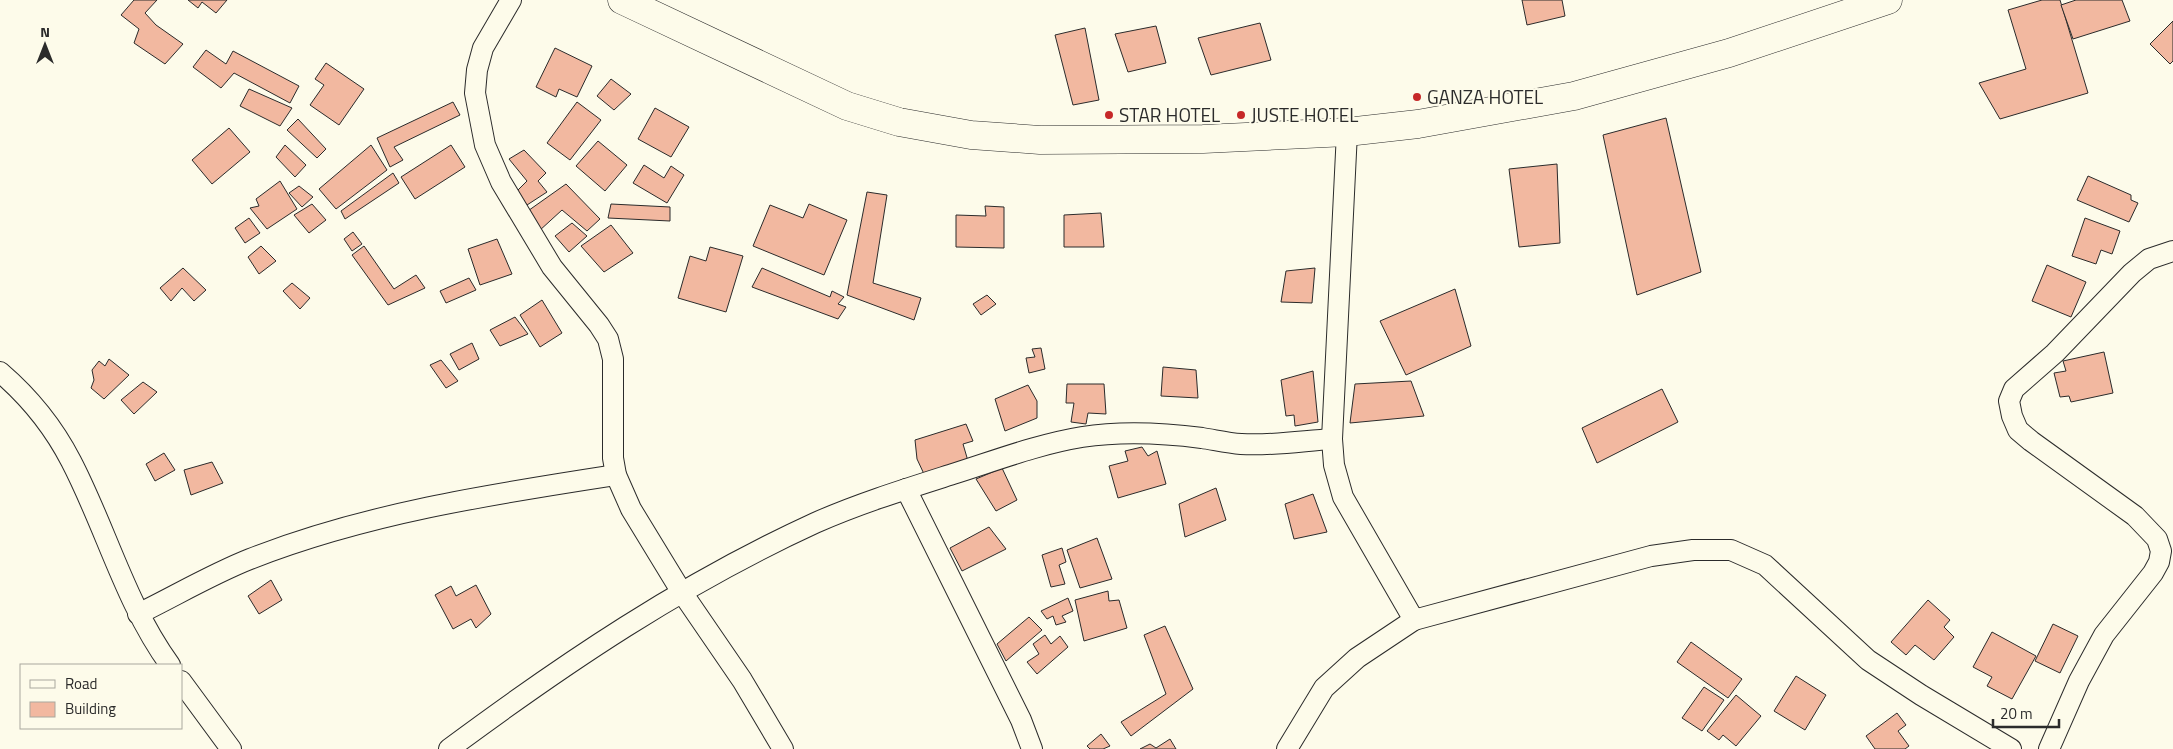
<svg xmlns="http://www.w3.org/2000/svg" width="2173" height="749" viewBox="0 0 2173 749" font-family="'Titillium Web',sans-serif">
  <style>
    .building { fill: #f2b8a0; stroke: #2b2b2b }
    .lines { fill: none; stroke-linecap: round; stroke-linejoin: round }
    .minor-casing { stroke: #2b2b2b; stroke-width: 22 }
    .primary-casing { stroke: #2b2b2b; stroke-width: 29 }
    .minor { stroke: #fdfbea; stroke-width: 20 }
    .primary { stroke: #fdfbea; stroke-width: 28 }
    .poi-dot { fill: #c62828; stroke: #fdfbea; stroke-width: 2 }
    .labels { text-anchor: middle; stroke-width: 4; stroke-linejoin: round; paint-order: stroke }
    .poi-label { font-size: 19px; fill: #2b2b2b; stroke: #fdfbea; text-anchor: start }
  </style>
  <rect width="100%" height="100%" fill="#fdfbea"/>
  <g class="building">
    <polygon points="134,0 157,0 145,13 156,25 183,44 165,64 134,43 139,29 121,15"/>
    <polygon points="188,0 227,0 216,13 202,2 198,8"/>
    <polygon points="1522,0 1562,0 1565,16 1527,25"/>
    <polygon points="2042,0 2060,0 2088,93 2000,119 1979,83 2026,69 2008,10"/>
    <polygon points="2076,0 2122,0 2130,21 2073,39 2061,5"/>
    <polygon points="2173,21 2173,61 2170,64 2150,44"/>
    <polygon points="1260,23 1271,60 1211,75 1198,38"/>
    <polygon points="1156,26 1166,63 1128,72 1115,34"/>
    <polygon points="1085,28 1099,100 1073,105 1055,35"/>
    <polygon points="555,48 592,66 577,97 559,89 556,97 536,87"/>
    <polygon points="206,50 226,64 233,51 299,86 290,103 234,73 221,88 193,67"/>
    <polygon points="326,63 364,89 339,125 310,105 324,85 315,79"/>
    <polygon points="611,79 631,94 614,110 597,96"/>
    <polygon points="249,89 292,108 280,126 240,106"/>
    <polygon points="453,102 460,115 394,147 403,160 390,167 377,138"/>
    <polygon points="577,102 601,120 570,160 547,143"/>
    <polygon points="655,108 689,127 671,157 638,139"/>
    <polygon points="1666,118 1701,272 1637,295 1603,135"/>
    <polygon points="298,119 326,149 317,158 287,130"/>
    <polygon points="229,128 250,152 212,184 192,160"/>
    <polygon points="598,141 627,165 605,191 576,166"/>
    <polygon points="285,145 306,165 295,177 276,157"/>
    <polygon points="371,145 387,170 336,209 319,189"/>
    <polygon points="451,145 465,167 415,199 401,177"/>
    <polygon points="524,150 546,173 538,181 547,192 527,205 516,192 527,181 509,159"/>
    <polygon points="1557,164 1560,243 1519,247 1509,169"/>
    <polygon points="644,165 664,178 671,166 684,175 667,203 633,183"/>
    <polygon points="393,173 399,183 345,219 341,211"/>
    <polygon points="2088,176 2131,195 2131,200 2138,203 2129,222 2077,200"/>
    <polygon points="280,181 297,209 267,229 250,208 259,206 256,199"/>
    <polygon points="566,184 600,219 587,231 562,210 539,231 525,213"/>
    <polygon points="299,186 313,197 302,207 289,193"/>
    <polygon points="867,192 887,195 873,283 921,298 914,320 847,295"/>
    <polygon points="312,204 326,220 309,233 294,215"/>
    <polygon points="611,204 670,207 670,221 608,218"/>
    <polygon points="809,204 847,220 824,275 753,246 770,205 803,218"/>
    <polygon points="985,206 1004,207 1004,248 956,247 956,215 986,216"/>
    <polygon points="1101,213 1104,247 1064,247 1064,215"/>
    <polygon points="249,218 260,233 245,243 235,228"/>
    <polygon points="2085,218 2120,231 2112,254 2101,250 2096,264 2072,256"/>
    <polygon points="572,223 587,236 569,252 555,236"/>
    <polygon points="611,225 633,253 604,272 581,246"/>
    <polygon points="353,232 362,244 352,251 344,239"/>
    <polygon points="497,239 512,274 480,285 468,249"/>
    <polygon points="261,246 276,261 259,274 248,257"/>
    <polygon points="364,246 394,289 416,275 425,288 388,305 352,255"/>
    <polygon points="710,247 743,256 726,312 678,298 690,256 706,261"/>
    <polygon points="2047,265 2086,282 2071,317 2032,301"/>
    <polygon points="183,268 206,290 194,301 182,288 171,301 160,288"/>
    <polygon points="762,268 830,297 832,291 844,297 838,304 846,307 838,319 752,287"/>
    <polygon points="1315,268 1312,303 1281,302 1286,271"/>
    <polygon points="469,278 476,290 446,303 440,291"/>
    <polygon points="292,283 310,298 300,309 283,291"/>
    <polygon points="1455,289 1471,346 1406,375 1380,321"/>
    <polygon points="987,295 996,304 981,315 973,304"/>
    <polygon points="542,300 562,333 540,347 520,315"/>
    <polygon points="515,317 528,334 500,346 490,330"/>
    <polygon points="472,343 479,359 459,370 450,354"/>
    <polygon points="1041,348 1045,369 1029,373 1026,358 1035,357 1032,349"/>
    <polygon points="2104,352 2113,393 2071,402 2069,396 2060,397 2054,373 2066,371 2063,361"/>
    <polygon points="109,359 129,375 104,399 91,388 94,380 92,370 99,361 105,366"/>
    <polygon points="441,360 458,381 446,388 430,365"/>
    <polygon points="1163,367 1196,370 1198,398 1161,396"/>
    <polygon points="1313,371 1318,422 1295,426 1294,415 1286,416 1281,380"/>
    <polygon points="1411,381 1424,416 1350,423 1355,384"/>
    <polygon points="143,382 157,392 134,414 121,400"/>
    <polygon points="1067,384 1104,384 1106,414 1088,413 1086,424 1071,422 1074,403 1066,403"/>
    <polygon points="1028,385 1037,401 1037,418 1005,431 995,399"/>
    <polygon points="1662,389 1678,422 1597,463 1582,428"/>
    <polygon points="966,424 973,441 963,444 968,461 924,474 917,459 915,440"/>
    <polygon points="1142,447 1148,456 1157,451 1166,484 1118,498 1109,466 1128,461 1125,451"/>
    <polygon points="164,453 175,470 155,481 146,464"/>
    <polygon points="212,462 223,483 191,495 184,470"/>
    <polygon points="1002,468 1017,500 996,511 976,479"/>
    <polygon points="1216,488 1226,520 1185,537 1179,504"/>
    <polygon points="1313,494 1327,532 1294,539 1285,504"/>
    <polygon points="989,527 1006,549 962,571 950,548"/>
    <polygon points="1097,538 1112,579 1080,588 1067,550"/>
    <polygon points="1062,548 1066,562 1059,565 1065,584 1051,587 1042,555"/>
    <polygon points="271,580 282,600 259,614 248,596"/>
    <polygon points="476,585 491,614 476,628 471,619 453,629 435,595 451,586 456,596"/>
    <polygon points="1108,591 1109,601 1119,600 1127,628 1084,641 1075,600"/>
    <polygon points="1068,598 1073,611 1062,616 1066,622 1056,625 1053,616 1047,619 1041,611"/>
    <polygon points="1928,600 1950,620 1944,627 1954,637 1934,660 1915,645 1906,655 1891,642"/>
    <polygon points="1029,617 1042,630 1006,661 997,644"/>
    <polygon points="2053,624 2078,636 2060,673 2035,661"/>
    <polygon points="1165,626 1193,689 1131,736 1121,722 1166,694 1144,635"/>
    <polygon points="1992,632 2036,656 2012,699 1987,686 1992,677 1973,667"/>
    <polygon points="1045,635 1051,644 1060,636 1068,647 1037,674 1027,662 1039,654 1033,644"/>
    <polygon points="1691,642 1742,679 1728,698 1677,662"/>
    <polygon points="1796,676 1826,695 1805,730 1774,711"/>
    <polygon points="1704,687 1724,700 1702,731 1682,718"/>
    <polygon points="1736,695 1761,716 1736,746 1723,735 1719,740 1707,731"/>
    <polygon points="1897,713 1906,725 1898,731 1909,746 1905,749 1875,749 1866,736"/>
    <polygon points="1101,734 1110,746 1103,749 1090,749 1087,746"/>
    <polygon points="1170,739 1176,749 1140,749 1150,744 1156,748"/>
  </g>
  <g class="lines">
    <g class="minor-casing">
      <g id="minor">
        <polyline points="511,0 483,48 477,70 475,93 485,145 501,182 552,267 599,325 608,339 613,359 613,458 616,475 631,509 681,591 742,680 783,749"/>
        <polyline points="1347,132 1332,439 1334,465 1343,497 1414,620 1651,556 1693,550 1731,550 1765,565 1868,660 1921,695 2011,749"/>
        <path d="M0,372c28,24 54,56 71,89 35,67 54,142 99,204"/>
        <polyline points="906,489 1021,720 1032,749"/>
        <path d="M138,614c37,-18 74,-40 112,-55 117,-46 243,-65 366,-84"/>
        <polyline points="181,681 231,749"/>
        <path d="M449,749c116,-86 233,-165 366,-226 45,-20 94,-35 141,-50 41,-13 83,-29 126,-36 39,-6 81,-4 120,1 13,2 26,5 39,6 30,2 61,-3 91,-5"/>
        <polyline points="1287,749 1324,688 1357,658 1414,620"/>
        <polyline points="2049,749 2079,681 2104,635 2153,573 2159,562 2161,551 2157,539 2135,516 2031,441 2018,430 2012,416 2009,401 2014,389 2055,353 2132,273 2149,259 2173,251"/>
      </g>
    </g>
    <g class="primary-casing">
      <polyline id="primary" points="622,0 847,106 899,122 971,135 1040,140 1203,139 1347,132 1418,124 1574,96 1729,53 1888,0"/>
    </g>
    <use href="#minor" class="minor"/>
    <use href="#primary" class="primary"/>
  </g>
  <g class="poi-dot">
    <circle cx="1417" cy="97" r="5"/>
    <circle cx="1109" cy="115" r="5"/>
    <circle cx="1241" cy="115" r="5"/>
  </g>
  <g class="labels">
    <g class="poi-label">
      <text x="1427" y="104">GANZA HOTEL</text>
      <text x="1119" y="122">STAR HOTEL</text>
      <text x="1251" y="122">JUSTE HOTEL</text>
    </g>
  </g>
  <rect x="20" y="664" width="162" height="65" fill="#fdfbea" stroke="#a9a89e"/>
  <rect x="30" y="680" width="25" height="8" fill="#fdfbea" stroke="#a9a89e"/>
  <text x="65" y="689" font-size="15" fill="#2b2b2b">Road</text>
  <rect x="30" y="702" width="25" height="15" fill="#f2b8a0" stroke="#a9a89e"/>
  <text x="65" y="714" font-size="15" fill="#2b2b2b">Building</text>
  <g transform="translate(45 45)" stroke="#fdfbea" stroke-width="4" paint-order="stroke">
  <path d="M0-4L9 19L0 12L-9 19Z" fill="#2b2b2b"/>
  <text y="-8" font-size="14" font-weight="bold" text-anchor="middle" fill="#2b2b2b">N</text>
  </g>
  <path d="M1993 719v8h66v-8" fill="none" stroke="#2b2b2b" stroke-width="2.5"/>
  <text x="2000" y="719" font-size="15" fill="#2b2b2b" stroke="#fdfbea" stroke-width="4" paint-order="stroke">20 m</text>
</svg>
